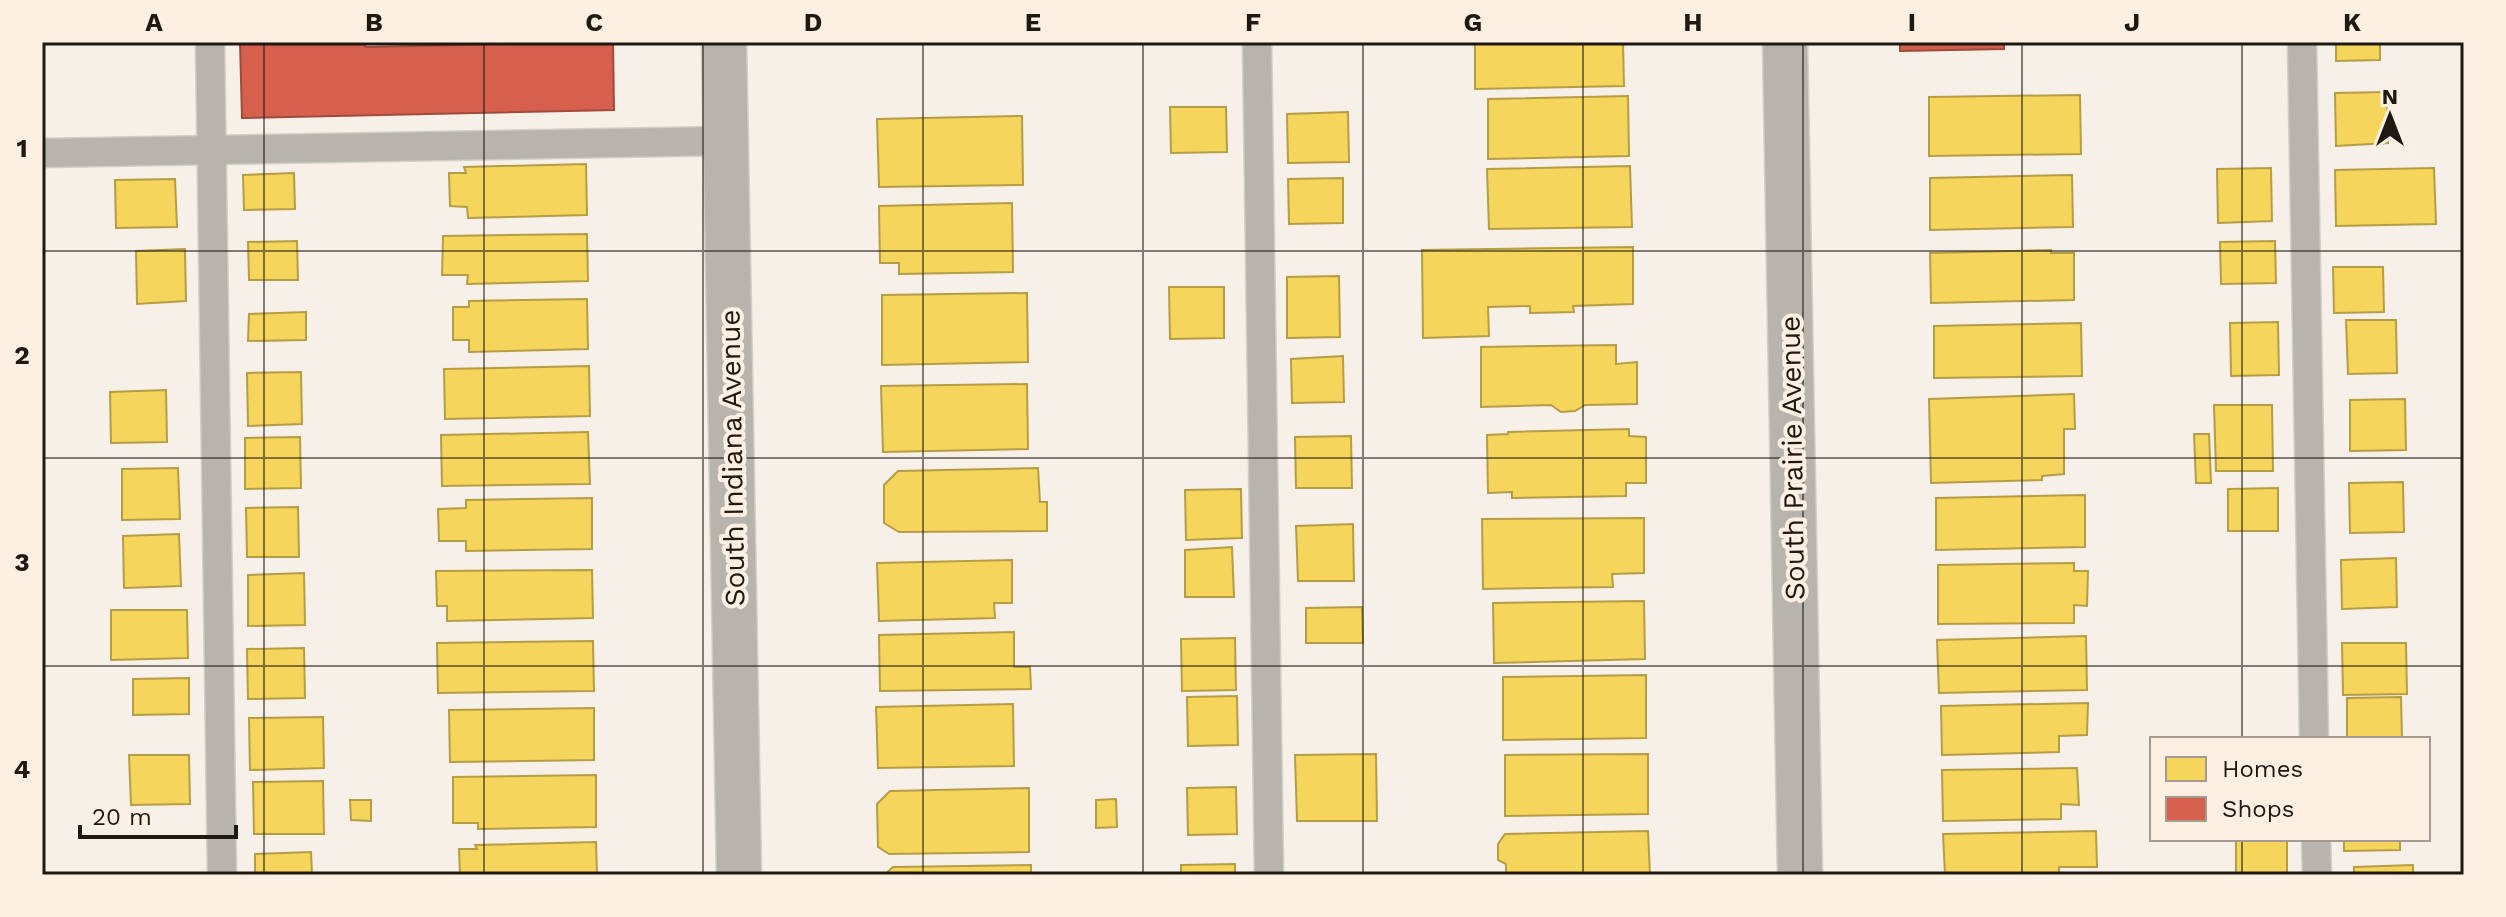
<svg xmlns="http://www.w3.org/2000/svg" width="2506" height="917" viewBox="0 0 2506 917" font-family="'Work Sans',sans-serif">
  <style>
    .homes { fill: #f6d55c; stroke: #b59d46; stroke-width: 2 }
    .shops { fill: #d6604d; stroke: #9f4b3c; stroke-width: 2 }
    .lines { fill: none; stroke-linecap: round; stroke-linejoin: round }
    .service-casing { stroke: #d3cec8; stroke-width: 31 }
    .minor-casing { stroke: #d3cec8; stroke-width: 47 }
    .service { stroke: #b6b4ad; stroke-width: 28 }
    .minor { stroke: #b6b4ad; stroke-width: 44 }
    .grid { fill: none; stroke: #1e1913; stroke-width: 2; stroke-opacity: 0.55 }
    .labels { text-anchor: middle; stroke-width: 8; stroke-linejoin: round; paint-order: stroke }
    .street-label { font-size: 28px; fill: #1e1913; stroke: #fdf0e3 }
    .neatline { fill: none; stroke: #1e1913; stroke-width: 3 }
    .grid-label { font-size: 26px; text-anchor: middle; font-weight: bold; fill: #1e1913 }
  </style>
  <rect width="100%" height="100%" fill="#f7f0e9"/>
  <g class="homes">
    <polygon points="1475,42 1623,42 1624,86 1475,89"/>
    <polygon points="2336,42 2380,42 2380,60 2336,61"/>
    <polygon points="2387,92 2388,143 2336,146 2335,93"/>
    <polygon points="2080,95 2081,154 1929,156 1929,97"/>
    <polygon points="1628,96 1629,156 1488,159 1488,99"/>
    <polygon points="1170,107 1226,107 1227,152 1171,153"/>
    <polygon points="1348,112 1349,162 1288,163 1287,114"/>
    <polygon points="1022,116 1023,185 879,187 877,119"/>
    <polygon points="586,164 587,215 468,218 467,207 450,206 449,173 466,173 464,167"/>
    <polygon points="1630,166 1632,227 1489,229 1487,169"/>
    <polygon points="2271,168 2272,221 2218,223 2217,169"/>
    <polygon points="2434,168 2436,224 2336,226 2335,170"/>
    <polygon points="294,173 295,209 244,210 243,175"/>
    <polygon points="2072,175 2073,227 1930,230 1930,178"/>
    <polygon points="1343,178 1343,223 1289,224 1288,179"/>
    <polygon points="175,179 177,227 116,228 115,180"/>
    <polygon points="1012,203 1013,272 899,274 899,263 880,263 879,206"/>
    <polygon points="587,234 588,281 467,284 468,275 442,275 443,236"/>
    <polygon points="297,241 298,280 249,280 248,242"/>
    <polygon points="2275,241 2276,283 2221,284 2220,242"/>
    <polygon points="1633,247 1633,304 1573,306 1574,312 1530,313 1530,306 1488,307 1489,336 1423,338 1422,250"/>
    <polygon points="185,249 186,301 137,304 136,251"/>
    <polygon points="2051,250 2051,253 2074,253 2074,300 1931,303 1930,253"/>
    <polygon points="2333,267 2383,267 2384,312 2334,313"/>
    <polygon points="1339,276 1340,337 1287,338 1287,277"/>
    <polygon points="1169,287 1224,287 1224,338 1170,339"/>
    <polygon points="1027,293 1028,362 882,365 882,295"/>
    <polygon points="587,299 588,349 469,352 469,340 453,340 453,307 469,307 469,301"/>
    <polygon points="306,312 306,340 248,341 249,314"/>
    <polygon points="2346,320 2396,320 2397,373 2348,374"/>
    <polygon points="2278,322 2279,375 2231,376 2230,323"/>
    <polygon points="2081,323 2082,376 1934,378 1934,326"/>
    <polygon points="1616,345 1616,364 1637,362 1637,404 1585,405 1575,411 1561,412 1551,405 1481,407 1481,347"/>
    <polygon points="1343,356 1344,402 1292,403 1291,359"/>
    <polygon points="589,366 590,416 445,419 444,369"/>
    <polygon points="301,372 302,424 248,426 247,373"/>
    <polygon points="1027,384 1028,449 883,452 881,386"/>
    <polygon points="166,390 167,442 111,443 110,392"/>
    <polygon points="2074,394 2075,429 2064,429 2064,474 2042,476 2042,480 1931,483 1929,399"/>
    <polygon points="2405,399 2406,450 2350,451 2350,400"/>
    <polygon points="2214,405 2272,405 2273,471 2216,471"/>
    <polygon points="1629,429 1629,436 1646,437 1646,483 1626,483 1626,496 1512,498 1512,492 1488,493 1487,435 1508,434 1508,432"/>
    <polygon points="588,432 590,484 442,486 441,435"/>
    <polygon points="2194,434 2209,434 2211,483 2196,483"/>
    <polygon points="1351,436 1352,488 1296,488 1295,437"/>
    <polygon points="300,437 301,488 245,489 245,438"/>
    <polygon points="178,468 180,519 122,520 122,469"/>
    <polygon points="1038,468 1040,502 1047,502 1047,531 899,532 884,523 884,485 898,471"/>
    <polygon points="2403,482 2404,532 2350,533 2349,483"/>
    <polygon points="2278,488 2278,531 2228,531 2228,489"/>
    <polygon points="1241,489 1242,538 1186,540 1185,490"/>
    <polygon points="2085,495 2085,547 1936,550 1936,498"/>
    <polygon points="592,498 592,549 466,551 466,541 439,541 438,509 466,508 466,500"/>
    <polygon points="298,507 299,557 247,557 246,508"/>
    <polygon points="1644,518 1644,573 1612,574 1613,587 1483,589 1482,519"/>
    <polygon points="1353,524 1354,581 1298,581 1296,526"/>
    <polygon points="179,534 181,586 124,588 123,536"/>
    <polygon points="1232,547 1234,597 1185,597 1185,550"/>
    <polygon points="2396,558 2397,607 2342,609 2341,560"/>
    <polygon points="1012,560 1012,603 994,603 995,618 879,621 877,563"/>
    <polygon points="2074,563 2074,571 2088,571 2087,606 2074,605 2074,623 1938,624 1938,565"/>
    <polygon points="592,570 593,618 447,621 447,606 437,606 436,571"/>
    <polygon points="304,573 305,625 248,626 248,575"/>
    <polygon points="1644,601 1645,659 1494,663 1493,603"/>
    <polygon points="1362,607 1363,643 1306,643 1306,608"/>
    <polygon points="111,610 187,610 188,658 111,660"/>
    <polygon points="1014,632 1014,667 1030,667 1031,689 880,691 879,635"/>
    <polygon points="2086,636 2087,690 1939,693 1937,640"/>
    <polygon points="1235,638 1236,690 1182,691 1181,639"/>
    <polygon points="593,641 594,691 438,693 437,643"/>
    <polygon points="2342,643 2406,643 2407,694 2343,695"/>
    <polygon points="304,648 305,698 248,699 247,649"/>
    <polygon points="1646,675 1646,738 1503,740 1503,677"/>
    <polygon points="189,678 189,714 133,715 133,679"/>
    <polygon points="1237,696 1238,745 1188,746 1187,697"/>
    <polygon points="2401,697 2402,739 2347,739 2347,698"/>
    <polygon points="2088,703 2087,735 2059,736 2059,752 1942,755 1941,706"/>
    <polygon points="1013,704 1014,766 878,768 876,707"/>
    <polygon points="594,708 594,760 450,762 449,710"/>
    <polygon points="323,717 324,768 250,770 249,718"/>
    <polygon points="1376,754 1377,821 1297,821 1295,755"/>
    <polygon points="1648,754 1648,814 1505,816 1505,755"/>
    <polygon points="129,755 189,755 190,804 131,805"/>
    <polygon points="2077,768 2079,805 2061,804 2061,819 1943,821 1942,770"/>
    <polygon points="596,775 596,827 478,829 478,823 453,823 453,777"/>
    <polygon points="323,781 324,834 254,834 253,782"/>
    <polygon points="1236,787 1237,834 1188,835 1187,788"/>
    <polygon points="1029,788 1029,852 889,854 878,847 877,804 890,791"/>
    <polygon points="1116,799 1117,827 1096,828 1096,800"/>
    <polygon points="350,800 371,800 371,821 351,820"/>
    <polygon points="1648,831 1650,875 1506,875 1506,864 1498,860 1498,844 1505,834"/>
    <polygon points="2096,831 2097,867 2059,867 2059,875 1945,875 1943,834"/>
    <polygon points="2236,839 2287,839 2287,874 2236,875"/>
    <polygon points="2344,839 2400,839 2400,850 2344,851"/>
    <polygon points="596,842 597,875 460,875 459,849 477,849 475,845"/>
    <polygon points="311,852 312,875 255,875 255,854"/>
    <polygon points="1235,864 1235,875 1181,875 1181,865"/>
    <polygon points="1031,865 1031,875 884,875 893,867"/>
    <polygon points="2413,865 2413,875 2354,875 2354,867"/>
  </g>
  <g class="shops">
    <polygon points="240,42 361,42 366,47 613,42 614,110 242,118"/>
    <polygon points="1900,42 2004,42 2004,49 1900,51"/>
  </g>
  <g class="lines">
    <g class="service-casing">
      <g id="service">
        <polyline points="210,42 222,875"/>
        <polyline points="1257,42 1269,875"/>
        <polyline points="2302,42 2314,739"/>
        <polyline points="42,153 726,141"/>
        <polyline points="2316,839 2317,875"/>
      </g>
    </g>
    <g class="minor-casing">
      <g id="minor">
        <polyline points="724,42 739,875"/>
        <polyline points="1785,42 1800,875"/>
      </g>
    </g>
    <use href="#service" class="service"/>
    <use href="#minor" class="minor"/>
  </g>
  <path class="grid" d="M264,42v833M484,42v833M703,42v833M923,42v833M1143,42v833M1363,42v833M1583,42v833M1803,42v833M2022,42v833M2242,42v697M42,251h2422M42,458h2422M42,666h2422M2242,839v36"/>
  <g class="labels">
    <g class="street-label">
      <text transform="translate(732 458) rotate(-91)" y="10">South Indiana Avenue</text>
      <text transform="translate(1792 458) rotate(-91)" y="10">South Prairie Avenue</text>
    </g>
  </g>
  <rect width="2506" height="917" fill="none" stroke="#fdf0e3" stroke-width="88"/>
  <rect x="2150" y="737" width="280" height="104" fill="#fdf0e3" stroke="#a49a90" stroke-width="2"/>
  <rect x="2166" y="757" width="40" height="24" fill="#f6d55c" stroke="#a49a90" stroke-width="2"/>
  <text x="2222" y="777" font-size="24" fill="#1e1913">Homes</text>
  <rect x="2166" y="797" width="40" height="24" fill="#d6604d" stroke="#a49a90" stroke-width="2"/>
  <text x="2222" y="817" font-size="24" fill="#1e1913">Shops</text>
  <g transform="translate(2390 116)" stroke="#fdf0e3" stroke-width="6" paint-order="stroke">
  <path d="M0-6L14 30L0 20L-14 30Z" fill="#1e1913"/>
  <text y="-12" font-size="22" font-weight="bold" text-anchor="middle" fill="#1e1913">N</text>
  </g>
  <path d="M80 825v12h156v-12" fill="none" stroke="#1e1913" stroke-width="4"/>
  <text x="92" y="825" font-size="24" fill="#1e1913" stroke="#fdf0e3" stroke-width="6" paint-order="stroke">20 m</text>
  <rect x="44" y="44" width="2418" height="829" class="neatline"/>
  <g class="grid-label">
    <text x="154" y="31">A</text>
    <text x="374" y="31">B</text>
    <text x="594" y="31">C</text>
    <text x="813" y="31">D</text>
    <text x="1033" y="31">E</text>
    <text x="1253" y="31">F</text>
    <text x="1473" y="31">G</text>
    <text x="1693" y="31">H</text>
    <text x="1912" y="31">I</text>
    <text x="2132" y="31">J</text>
    <text x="2352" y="31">K</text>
    <text x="22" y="157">1</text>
    <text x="22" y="364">2</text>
    <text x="22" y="571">3</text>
    <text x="22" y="778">4</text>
  </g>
</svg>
